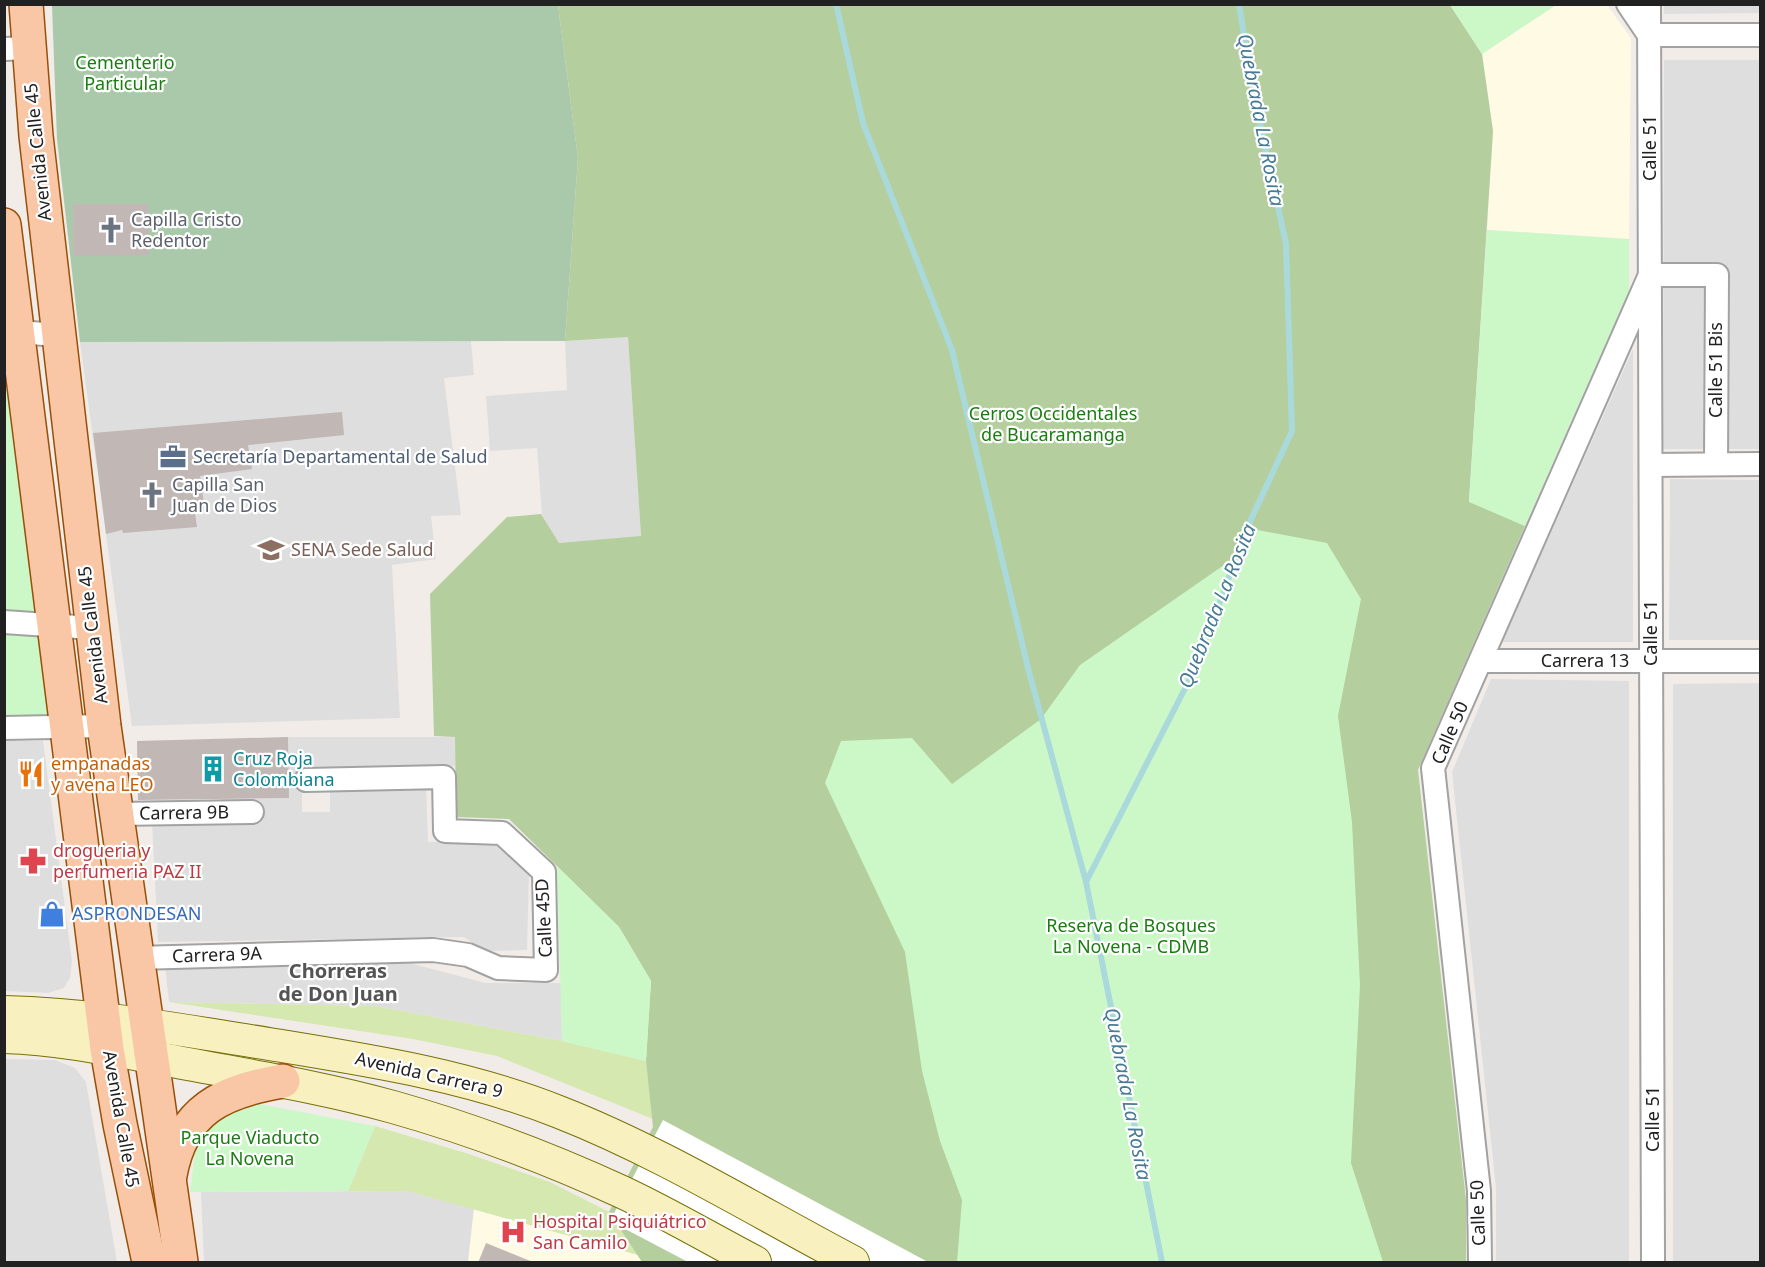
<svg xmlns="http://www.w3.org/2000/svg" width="1765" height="1267" viewBox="0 0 1765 1267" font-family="'Noto Sans',sans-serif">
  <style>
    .residential { fill: #dfdede }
    .education { fill: #fefae4 }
    .grass { fill: #d5e8b0 }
    .forest { fill: #b4ce9e }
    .cemetery { fill: #aac9aa }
    .park { fill: #ccf8c8 }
    .pier { fill: #fff }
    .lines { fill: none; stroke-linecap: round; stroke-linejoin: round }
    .stream { stroke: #aad9dc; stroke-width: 6 }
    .building { fill: #c1b7b4 }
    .street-casing { stroke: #a2a2a2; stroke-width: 26 }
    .secondary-casing { stroke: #767009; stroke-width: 34 }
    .primary-casing { stroke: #984f06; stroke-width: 36 }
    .street { stroke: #fff; stroke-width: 22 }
    .secondary { stroke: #f8f1bf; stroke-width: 32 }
    .primary { stroke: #f9c7a5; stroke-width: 33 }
    .labels { text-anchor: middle; stroke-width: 4.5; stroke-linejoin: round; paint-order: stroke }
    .park-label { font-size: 18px; fill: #197d10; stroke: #fff }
    .street-label { font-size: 18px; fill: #212121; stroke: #fff }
    .worship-label { font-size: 18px; fill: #5b616d; stroke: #fff; text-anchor: start }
    .service-label { font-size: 18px; fill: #4e5e75; stroke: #fff; text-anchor: start }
    .education-label { font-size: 18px; fill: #785e54; stroke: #fff; text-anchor: start }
    .culture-label { font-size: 18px; fill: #0d838f; stroke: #fff; text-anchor: start }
    .food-label { font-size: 18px; fill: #c56008; stroke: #fff; text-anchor: start }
    .health-label { font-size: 18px; fill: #be3a42; stroke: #fff; text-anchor: start }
    .shop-label { font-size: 18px; fill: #366cbe; stroke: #fff; text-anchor: start }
    .water-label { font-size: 20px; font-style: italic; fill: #477b96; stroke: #fff }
    .neighbourhood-label { font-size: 20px; font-weight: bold; fill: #545454; stroke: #fff }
  </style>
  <rect width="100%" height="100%" fill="#f1ece8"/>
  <g class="residential">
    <polygon points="1664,5 1760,5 1760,13 1664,14"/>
    <polygon points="1664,60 1760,60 1760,449 1663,449"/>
    <polygon points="628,337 641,537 558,543 542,515 537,448 490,451 486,396 567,390 565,341"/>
    <polygon points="471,341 474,375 444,378 461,515 431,516 436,559 392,565 400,718 132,726 80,342"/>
    <polygon points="1633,349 1633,642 1502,642"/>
    <polygon points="1670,479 1760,480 1760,640 1669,640"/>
    <polygon points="1491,679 1629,681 1629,1262 1496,1262 1496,1188 1452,772"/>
    <polygon points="1760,683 1760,1262 1673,1262 1673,684"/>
    <polygon points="288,737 455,737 455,766 302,767 302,812 330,812 330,786 426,786 428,842 492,841 529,872 527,950 485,951 464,937 158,942 151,801 289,798"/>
    <polygon points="4,741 43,741 72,961 70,978 64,988 48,993 5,991"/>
    <polygon points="409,963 486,983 561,983 562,1041 375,1006 169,1002 165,967"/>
    <polygon points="5,1059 55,1060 75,1068 86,1082 117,1262 5,1262"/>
    <polygon points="407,1191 474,1209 468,1262 204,1262 201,1192"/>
  </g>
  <g class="education">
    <polygon points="1556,5 1607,5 1631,38 1629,239 1487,230 1493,131 1482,54"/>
    <polygon points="474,1209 638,1255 642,1262 468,1262"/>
  </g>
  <g class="grass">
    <polygon points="169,1002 375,1006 562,1041 646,1061 653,1119 497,1056 413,1039"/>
    <polygon points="375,1126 469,1154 550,1182 609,1212 638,1255 407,1191 348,1191"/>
  </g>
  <polygon class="forest" points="558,5 1450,5 1482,54 1493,131 1469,501 1525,526 1418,770 1466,1200 1466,1262 642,1262 609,1212 653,1127 646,1061 651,981 619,927 509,819 456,817 455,737 434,736 430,594 507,517 541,514 559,543 641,536 628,337 565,341 578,158"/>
  <polygon class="cemetery" points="60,4 558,5 578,158 565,341 80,342 57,139 52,6"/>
  <g class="park">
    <polygon points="1450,5 1556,5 1482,54"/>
    <polygon points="1487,230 1629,239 1629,290 1525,526 1469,502"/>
    <polygon points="5,298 53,718 5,719"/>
    <polygon points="1247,528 1327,543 1361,599 1338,716 1352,822 1360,985 1351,1163 1383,1262 957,1262 962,1200 940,1141 922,1071 905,952 825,783 841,741 912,738 952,784 1041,719 1080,665 1237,556"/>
    <polygon points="557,866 619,927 651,981 646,1061 562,1041"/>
    <polygon points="254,1103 375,1126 348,1191 190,1192 196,1144 214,1117"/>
  </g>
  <polygon class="pier" points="663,1120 928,1262 688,1262 610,1221"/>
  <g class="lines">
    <g class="stream">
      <polyline points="836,4 863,123 952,350 1028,668 1086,882"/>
      <polyline points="1162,1262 1086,882 1196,667 1247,528 1292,431 1286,244 1251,81 1239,4"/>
    </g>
  </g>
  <g class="building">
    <polygon points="73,204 148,204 149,255 73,256"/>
    <polygon points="342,412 344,435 248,445 252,469 200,476 205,511 195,513 197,527 123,533 122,530 106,534 93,433"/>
    <polygon points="288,737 289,798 138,800 137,741"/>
    <polygon points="486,1243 533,1262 533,1263 478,1263"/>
  </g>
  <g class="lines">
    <g class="street-casing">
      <g id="street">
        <polyline points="1628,4 1649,35 1760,35"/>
        <polyline points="1649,4 1653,1262"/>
        <polyline points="4,49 29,48"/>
        <polyline points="4,331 58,335"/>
        <polyline points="1651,465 1760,464"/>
        <polyline points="4,622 92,628"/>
        <polyline points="1481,661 1760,661"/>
        <polyline points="4,728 104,726"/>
        <polyline points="116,814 252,812"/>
        <polyline points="136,958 433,950 468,955 498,968 546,970 544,872 502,833 445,831 444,777 306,780"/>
        <polyline points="1480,1262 1479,1191 1433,768 1650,275 1717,275 1716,464"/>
      </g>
    </g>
    <g class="secondary-casing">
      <g id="secondary">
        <path d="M4,1012c90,2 177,18 265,32 98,16 197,31 290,68 102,40 197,99 294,150"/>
        <path d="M4,1037c63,2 123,16 184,27 69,13 137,24 205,43 78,22 155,51 229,85 45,21 89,47 133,70"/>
      </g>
    </g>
    <g class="primary-casing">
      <g id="primary">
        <polyline points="26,4 36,136 104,726 181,1262"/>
        <polyline points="4,225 107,1049 120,1124 149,1262"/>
        <path d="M170,1175c12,-66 53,-84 113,-94"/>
      </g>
    </g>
    <use href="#street" class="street"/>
    <use href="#secondary" class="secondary"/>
    <use href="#primary" class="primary"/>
  </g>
  <defs>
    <g id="church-bare" transform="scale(2.07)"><path d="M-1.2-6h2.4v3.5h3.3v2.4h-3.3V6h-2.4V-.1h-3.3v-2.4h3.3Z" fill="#6b7280" stroke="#fff" stroke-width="2.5" paint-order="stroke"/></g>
    <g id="office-bare" transform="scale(2.07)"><path d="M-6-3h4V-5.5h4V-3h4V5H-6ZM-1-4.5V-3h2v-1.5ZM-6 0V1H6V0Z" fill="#5c6f8a" stroke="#fff" stroke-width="2.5" paint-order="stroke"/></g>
    <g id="university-bare" transform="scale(2.07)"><path d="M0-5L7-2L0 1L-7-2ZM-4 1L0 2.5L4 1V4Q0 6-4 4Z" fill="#8d6e63" stroke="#fff" stroke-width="2.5" paint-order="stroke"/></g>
    <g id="building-bare" transform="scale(2.07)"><path d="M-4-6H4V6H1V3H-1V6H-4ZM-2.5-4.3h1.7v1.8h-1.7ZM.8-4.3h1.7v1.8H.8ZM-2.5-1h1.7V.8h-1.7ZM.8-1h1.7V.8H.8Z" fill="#0f9aa8" stroke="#fff" stroke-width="2.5" paint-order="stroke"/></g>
    <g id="restaurant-bare" transform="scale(2.07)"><path d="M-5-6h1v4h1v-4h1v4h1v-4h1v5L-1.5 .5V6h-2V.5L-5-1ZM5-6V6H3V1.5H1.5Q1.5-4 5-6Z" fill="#e8710a" stroke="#fff" stroke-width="2.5" paint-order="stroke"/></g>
    <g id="pharmacy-bare" transform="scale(2.07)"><path d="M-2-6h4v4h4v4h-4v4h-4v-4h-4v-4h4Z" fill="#e0444e" stroke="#fff" stroke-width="2.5" paint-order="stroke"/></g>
    <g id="shop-bare" transform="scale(2.07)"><path d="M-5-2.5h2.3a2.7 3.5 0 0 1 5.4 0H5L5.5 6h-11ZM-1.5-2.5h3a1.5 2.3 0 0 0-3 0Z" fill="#3f7fe0" stroke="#fff" stroke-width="2.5" paint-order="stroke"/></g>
    <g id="hospital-bare" transform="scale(2.07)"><path d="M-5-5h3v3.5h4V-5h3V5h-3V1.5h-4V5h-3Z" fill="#e0444e" stroke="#fff" stroke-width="2.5" paint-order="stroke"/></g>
  </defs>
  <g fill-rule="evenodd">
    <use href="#church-bare" x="111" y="230"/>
    <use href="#office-bare" x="173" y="457"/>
    <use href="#church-bare" x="152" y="495"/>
    <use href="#university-bare" x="271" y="550"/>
    <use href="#building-bare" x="213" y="769"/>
    <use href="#restaurant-bare" x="31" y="774"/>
    <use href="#pharmacy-bare" x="33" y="861"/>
    <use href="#shop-bare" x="52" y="914"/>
    <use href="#hospital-bare" x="513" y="1232"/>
  </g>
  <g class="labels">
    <g class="park-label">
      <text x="125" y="69">Cementerio<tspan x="125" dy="21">Particular</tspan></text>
      <text x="1053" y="420">Cerros Occidentales<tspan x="1053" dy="21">de Bucaramanga</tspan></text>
      <text x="1131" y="932">Reserva de Bosques<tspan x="1131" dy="21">La Novena - CDMB</tspan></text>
      <text x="250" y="1144">Parque Viaducto<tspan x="250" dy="21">La Novena</tspan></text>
    </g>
    <g class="street-label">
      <text transform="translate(1650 148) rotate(-90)" y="6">Calle 51</text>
      <text transform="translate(38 152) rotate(-96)" y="6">Avenida Calle 45</text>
      <text transform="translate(1716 370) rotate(-90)" y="6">Calle 51 Bis</text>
      <text transform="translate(1651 633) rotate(-90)" y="6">Calle 51</text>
      <text transform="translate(93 635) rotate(-97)" y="6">Avenida Calle 45</text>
      <text x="1585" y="667">Carrera 13</text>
      <text transform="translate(1450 733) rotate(-67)" y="6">Calle 50</text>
      <text transform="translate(184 813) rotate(-1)" y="6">Carrera 9B</text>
      <text transform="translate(544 918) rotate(-93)" y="6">Calle 45D</text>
      <text transform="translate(217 955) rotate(-2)" y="6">Carrera 9A</text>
      <text transform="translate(429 1075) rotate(13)" y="6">Avenida Carrera 9</text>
      <text transform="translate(121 1119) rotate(80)" y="6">Avenida Calle 45</text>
      <text transform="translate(1653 1119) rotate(-90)" y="6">Calle 51</text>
      <text transform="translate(1478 1213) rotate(-92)" y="6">Calle 50</text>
    </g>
    <g class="worship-label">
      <text x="131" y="226">Capilla Cristo<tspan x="131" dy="21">Redentor</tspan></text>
      <text x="172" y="491">Capilla San<tspan x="172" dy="21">Juan de Dios</tspan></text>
    </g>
    <g class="service-label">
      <text x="193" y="463">Secretaría Departamental de Salud</text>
    </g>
    <g class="education-label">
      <text x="291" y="556">SENA Sede Salud</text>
    </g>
    <g class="culture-label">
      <text x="233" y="765">Cruz Roja<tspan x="233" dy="21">Colombiana</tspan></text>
    </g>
    <g class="food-label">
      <text x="51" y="770">empanadas<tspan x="51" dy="21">y avena LEO</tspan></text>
    </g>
    <g class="health-label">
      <text x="53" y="857">drogueria y<tspan x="53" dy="21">perfumeria PAZ II</tspan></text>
      <text x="533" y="1228">Hospital Psiquiátrico<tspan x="533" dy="21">San Camilo</tspan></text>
    </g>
    <g class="shop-label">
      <text x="72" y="920">ASPRONDESAN</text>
    </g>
    <g class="water-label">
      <text transform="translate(1261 120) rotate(79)" y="7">Quebrada La Rosita</text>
      <text transform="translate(1217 606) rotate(-68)" y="7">Quebrada La Rosita</text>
      <text transform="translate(1128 1094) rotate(79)" y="7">Quebrada La Rosita</text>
    </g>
    <g class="neighbourhood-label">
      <text x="338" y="978">Chorreras<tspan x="338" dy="23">de Don Juan</tspan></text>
    </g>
  </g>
  <rect width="1765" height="1267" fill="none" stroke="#212121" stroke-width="12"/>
</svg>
